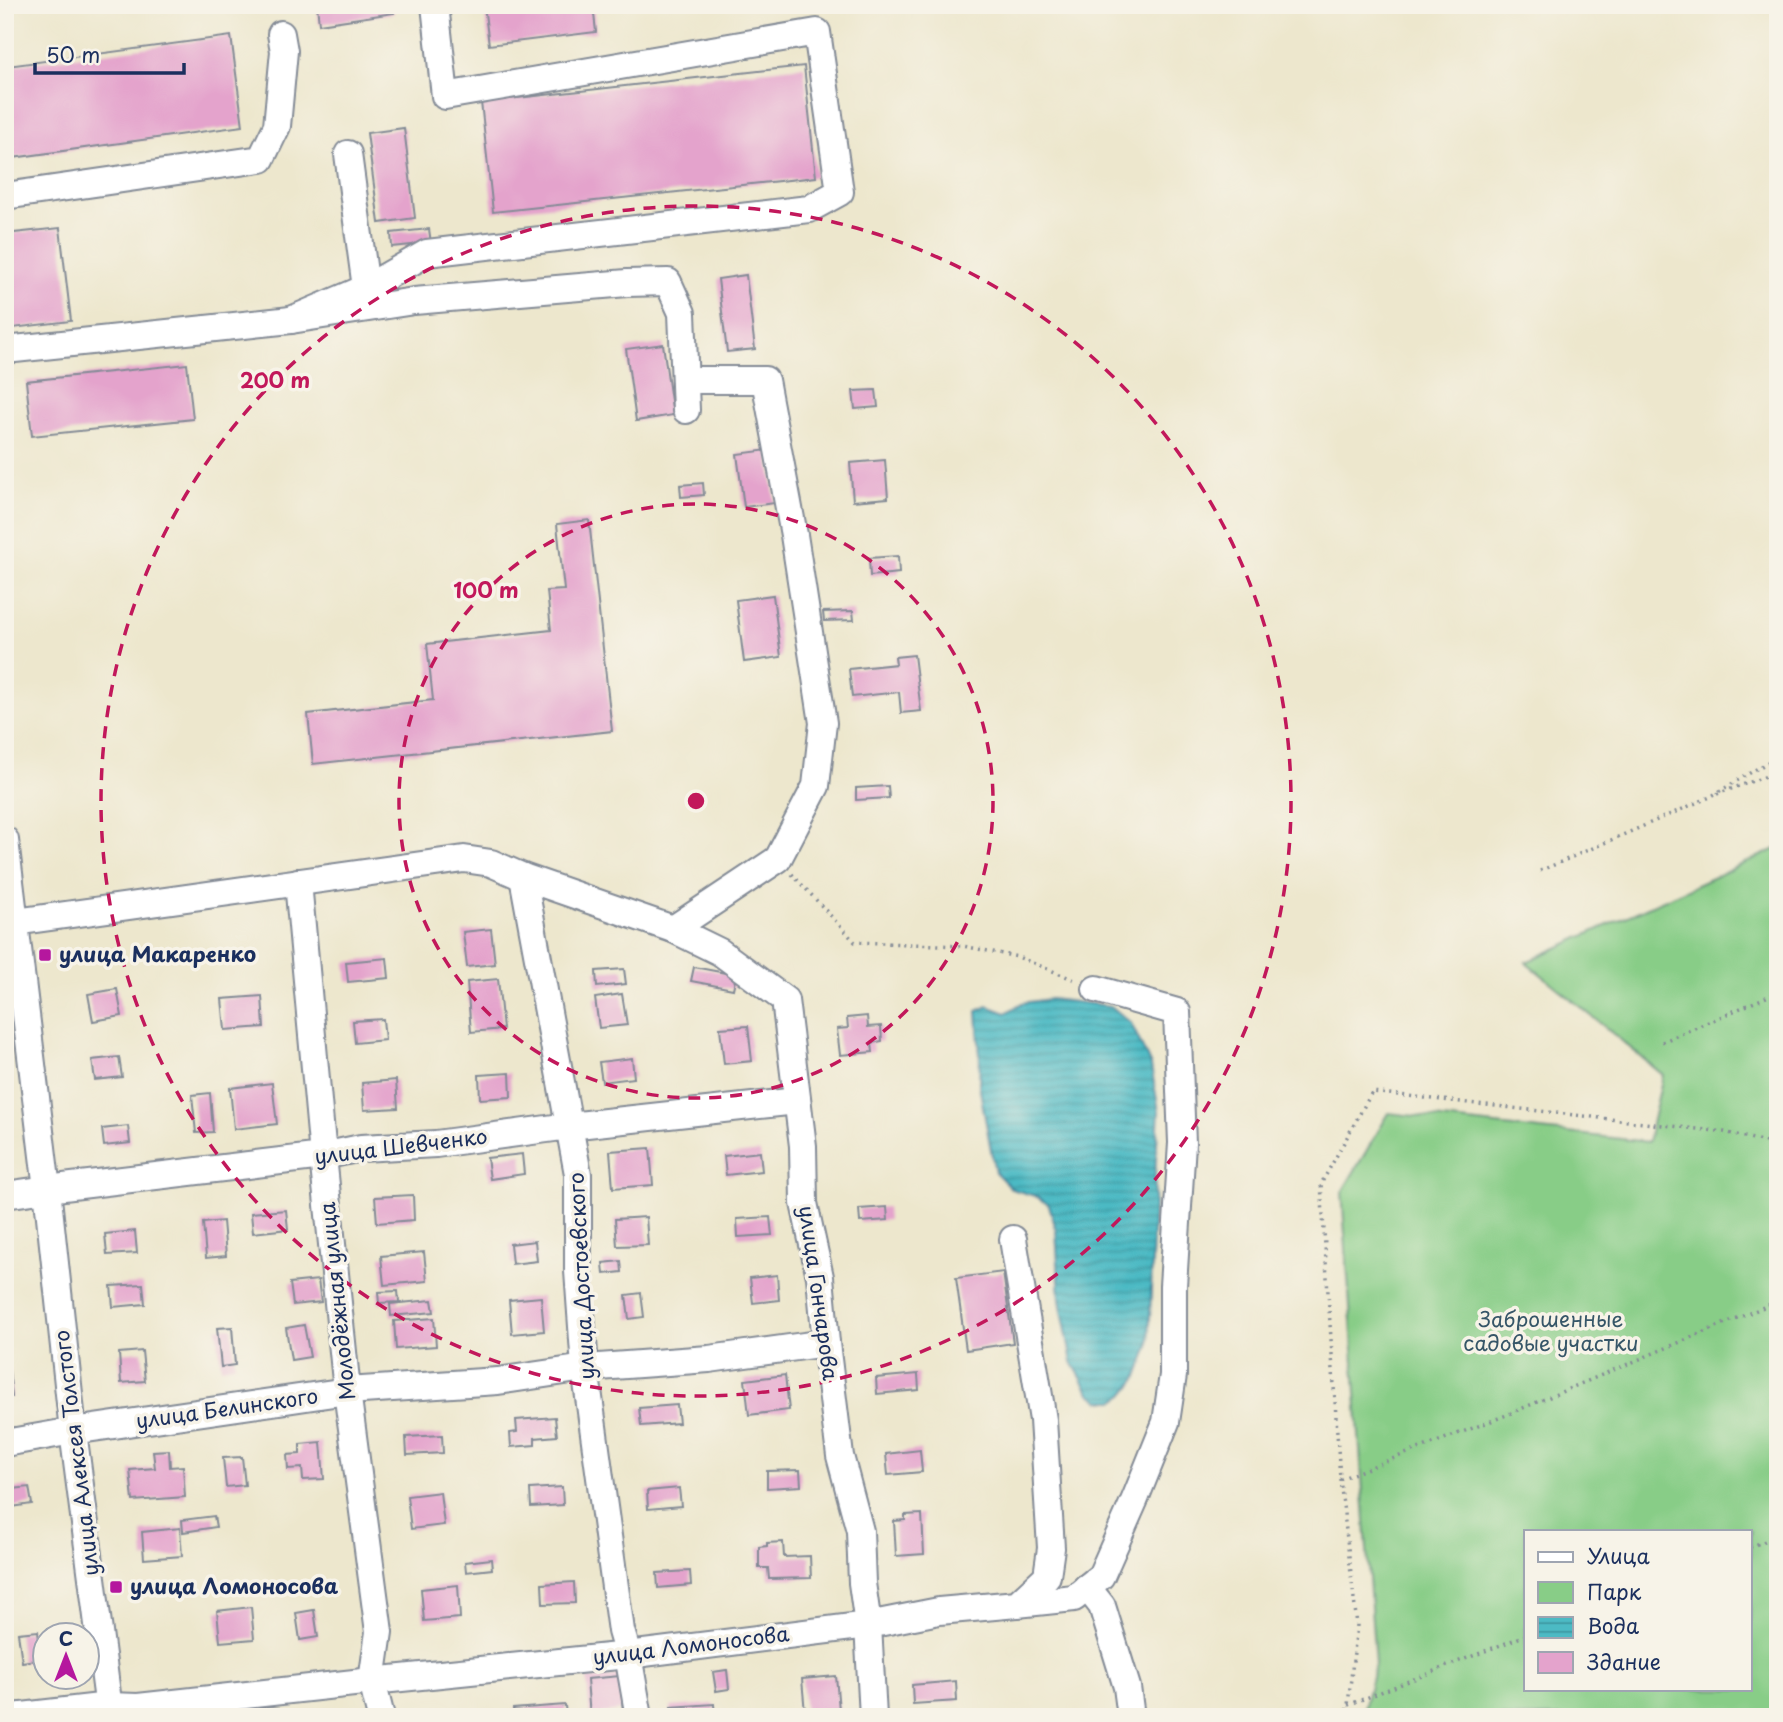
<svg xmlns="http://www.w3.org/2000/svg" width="1783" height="1722" viewBox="0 0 1783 1722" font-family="'Playpen Sans',sans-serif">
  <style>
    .green { fill: #88cd87; stroke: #527e72; stroke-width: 2; fill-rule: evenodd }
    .water { fill: url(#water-rules); stroke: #347491; stroke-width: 2 }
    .building { fill: #e4a3cc }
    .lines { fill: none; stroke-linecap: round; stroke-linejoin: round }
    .minor-casing { stroke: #848b96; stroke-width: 30 }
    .path { stroke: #848b96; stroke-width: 3.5; stroke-dasharray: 2 5; stroke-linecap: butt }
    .minor { stroke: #fff; stroke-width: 26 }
    .ring { fill: none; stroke: #c2185b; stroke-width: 3.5; stroke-dasharray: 12 9 }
    .poi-dot { fill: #b5179e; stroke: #f7f3e8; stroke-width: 2.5 }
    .labels { text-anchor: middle; stroke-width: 7; stroke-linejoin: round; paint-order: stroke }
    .poi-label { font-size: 21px; font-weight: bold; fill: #1b2f5e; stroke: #f7f3e8; text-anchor: start }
    .street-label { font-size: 21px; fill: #1b2f5e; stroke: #f7f3e8 }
    .park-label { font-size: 21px; fill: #365668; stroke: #f7f3e8 }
    .centre { fill: #c2185b; stroke: #f7f3e8; stroke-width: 3.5 }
    .ring-label { font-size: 21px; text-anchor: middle; font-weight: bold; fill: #c2185b; stroke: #f7f3e8; stroke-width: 7; stroke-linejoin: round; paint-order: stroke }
  </style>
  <defs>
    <pattern id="water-rules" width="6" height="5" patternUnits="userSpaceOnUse" patternTransform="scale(1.75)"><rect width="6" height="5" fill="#4cbac4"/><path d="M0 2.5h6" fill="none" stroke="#3e98a2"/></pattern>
  </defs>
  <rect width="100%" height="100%" fill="#f7f3e8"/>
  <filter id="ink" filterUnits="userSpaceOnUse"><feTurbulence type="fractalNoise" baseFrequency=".0143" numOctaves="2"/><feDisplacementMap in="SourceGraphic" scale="14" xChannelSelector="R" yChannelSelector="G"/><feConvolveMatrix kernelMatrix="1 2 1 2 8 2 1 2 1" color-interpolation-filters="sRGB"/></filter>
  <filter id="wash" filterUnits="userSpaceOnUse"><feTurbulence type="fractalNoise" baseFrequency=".00686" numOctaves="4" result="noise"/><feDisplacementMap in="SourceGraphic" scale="28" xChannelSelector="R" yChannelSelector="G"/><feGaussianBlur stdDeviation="1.57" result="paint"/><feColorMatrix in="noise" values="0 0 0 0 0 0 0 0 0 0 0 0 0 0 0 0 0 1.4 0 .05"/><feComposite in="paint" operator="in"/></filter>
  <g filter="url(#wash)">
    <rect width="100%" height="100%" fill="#ede7cd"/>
    <path class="green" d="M1778,848v869h-416l13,-53 -33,-472 47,-79 259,29 15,-67 -137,-113zM1526,1531h224v158h-224z"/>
    <polygon class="water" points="1050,999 1111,1006 1131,1023 1151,1066 1159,1111 1155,1176 1149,1346 1137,1379 1124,1395 1115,1401 1100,1401 1090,1393 1072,1362 1060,1300 1056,1229 1049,1205 1035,1196 1012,1189 995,1172 979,1085 980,1057 977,1011 988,1006 1006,1013 1022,1003"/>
    <g id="blocks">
      <g class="building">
        <polygon points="317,5 393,5 394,13 319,24"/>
        <polygon points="484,5 593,5 596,32 489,45"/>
        <polygon points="231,36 243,126 5,159 5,59 7,59 8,66"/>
        <polygon points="804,66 816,177 493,212 481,102"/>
        <polygon points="404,128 415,218 379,223 367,133"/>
        <polygon points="60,228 71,321 13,328 5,260 5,234"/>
        <polygon points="429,229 431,243 392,247 391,233"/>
        <polygon points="746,275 755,349 727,352 718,279"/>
        <polygon points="663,344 673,415 636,421 626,349"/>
        <polygon points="187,364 193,419 32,436 26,381"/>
        <polygon points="876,390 878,407 855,409 853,391"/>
        <polygon points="768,450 775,503 744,507 737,454"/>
        <polygon points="885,460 888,498 853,501 850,463"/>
        <polygon points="703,483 704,495 681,497 680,485"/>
        <polygon points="589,520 612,731 313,764 308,714 433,700 427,644 551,630 547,591 564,590 557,524"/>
        <polygon points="898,556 899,573 870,576 869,558"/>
        <polygon points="773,595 781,657 744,662 736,600"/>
        <polygon points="853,611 854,620 824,621 823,612"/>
        <polygon points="914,655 921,711 901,713 899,692 852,697 849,669 896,664 895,657"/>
        <polygon points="888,786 889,798 856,800 856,788"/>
        <polygon points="491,929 495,964 467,967 463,932"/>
        <polygon points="387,958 389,978 348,982 346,962"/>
        <polygon points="694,967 736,975 733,989 691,981"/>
        <polygon points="624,969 626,984 597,987 596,971"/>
        <polygon points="498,979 503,1029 471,1032 467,982"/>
        <polygon points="117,989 122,1016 93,1021 88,994"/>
        <polygon points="622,994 627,1025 599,1028 595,998"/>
        <polygon points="262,996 264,1027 225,1030 222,999"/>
        <polygon points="867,1016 868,1027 881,1026 882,1041 872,1043 873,1052 840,1055 837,1029 848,1028 847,1018"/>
        <polygon points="383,1019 385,1040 355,1043 353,1021"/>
        <polygon points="748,1026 752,1061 724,1064 720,1028"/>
        <polygon points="119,1057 122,1077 95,1080 92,1060"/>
        <polygon points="632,1058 634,1078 602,1082 599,1062"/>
        <polygon points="510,1073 511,1097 480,1099 479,1075"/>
        <polygon points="396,1080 398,1108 364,1110 362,1083"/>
        <polygon points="272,1083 277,1124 234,1129 230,1088"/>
        <polygon points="210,1093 213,1132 196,1133 192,1095"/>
        <polygon points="128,1126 130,1143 104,1146 102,1129"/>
        <polygon points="650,1148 653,1185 613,1188 610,1151"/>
        <polygon points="760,1152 762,1171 726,1175 724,1156"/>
        <polygon points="522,1154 524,1174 490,1179 487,1158"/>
        <polygon points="413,1195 414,1220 377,1223 375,1197"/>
        <polygon points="887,1207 888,1220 860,1222 859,1209"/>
        <polygon points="286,1210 288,1229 253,1233 251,1213"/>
        <polygon points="646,1217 648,1245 617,1246 615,1219"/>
        <polygon points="770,1217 772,1235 738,1237 737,1219"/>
        <polygon points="223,1221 226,1256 206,1258 203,1223"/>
        <polygon points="135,1231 137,1253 107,1255 105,1234"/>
        <polygon points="535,1241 537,1261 512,1264 510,1244"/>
        <polygon points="424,1252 427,1281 384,1285 381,1256"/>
        <polygon points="621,1261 622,1272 604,1274 603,1263"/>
        <polygon points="1003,1272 1013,1343 966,1350 956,1278"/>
        <polygon points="777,1275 779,1300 753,1303 750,1278"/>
        <polygon points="318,1280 321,1302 293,1305 290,1283"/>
        <polygon points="143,1284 145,1304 113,1307 111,1286"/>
        <polygon points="398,1291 399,1302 379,1303 378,1292"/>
        <polygon points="641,1293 644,1317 629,1319 626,1295"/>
        <polygon points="541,1297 544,1331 512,1334 509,1300"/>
        <polygon points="432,1300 434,1312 391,1316 390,1304"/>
        <polygon points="434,1318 436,1346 396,1349 394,1321"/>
        <polygon points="304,1325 310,1357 291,1360 286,1328"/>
        <polygon points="232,1327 235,1365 221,1367 217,1328"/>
        <polygon points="142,1351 145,1381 121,1383 119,1353"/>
        <polygon points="5,1370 9,1370 12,1397 5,1398"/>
        <polygon points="918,1374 919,1390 877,1394 876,1378"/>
        <polygon points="785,1375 789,1410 749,1415 745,1380"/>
        <polygon points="677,1405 679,1423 641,1426 639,1408"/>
        <polygon points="555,1417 557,1436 535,1438 535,1445 511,1447 510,1433 517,1432 516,1420"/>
        <polygon points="442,1435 443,1453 407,1455 406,1437"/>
        <polygon points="321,1442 324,1479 303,1480 302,1468 288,1469 287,1455 300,1454 300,1444"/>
        <polygon points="169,1450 170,1467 183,1466 185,1497 133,1501 130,1470 155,1468 153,1451"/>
        <polygon points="920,1450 922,1472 888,1475 886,1454"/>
        <polygon points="242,1457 245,1485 226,1487 223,1458"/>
        <polygon points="800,1470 801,1486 767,1488 767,1471"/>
        <polygon points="29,1487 32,1504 5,1508 5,1490"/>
        <polygon points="562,1487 563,1505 531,1507 530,1489"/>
        <polygon points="679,1488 681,1506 648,1509 647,1491"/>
        <polygon points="440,1492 444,1525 411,1529 407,1496"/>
        <polygon points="922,1514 924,1554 896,1556 894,1521 905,1520 905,1515"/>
        <polygon points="214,1516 216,1527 183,1532 182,1520"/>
        <polygon points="180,1528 182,1556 144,1559 142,1532"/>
        <polygon points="783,1542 784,1557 810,1556 811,1578 769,1579 768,1568 759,1568 759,1547 767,1546 767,1543"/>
        <polygon points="491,1559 492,1569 466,1572 465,1562"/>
        <polygon points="690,1571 691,1585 658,1588 657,1573"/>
        <polygon points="574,1582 575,1603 543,1604 542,1584"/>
        <polygon points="458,1585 460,1618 424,1621 421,1589"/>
        <polygon points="251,1607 254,1639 220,1642 217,1611"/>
        <polygon points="314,1610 318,1637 300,1640 296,1613"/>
        <polygon points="38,1631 41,1659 22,1662 18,1633"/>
        <polygon points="727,1670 729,1689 716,1691 713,1672"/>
        <polygon points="620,1676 623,1711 602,1713 603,1717 590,1717 587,1679"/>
        <polygon points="836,1676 839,1710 805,1713 802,1679"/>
        <polygon points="956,1681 957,1701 913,1704 912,1685"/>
        <polygon points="714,1704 715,1717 672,1717 671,1707"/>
        <polygon points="565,1705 566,1717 514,1717 513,1709"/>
      </g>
    </g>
  </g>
  <g filter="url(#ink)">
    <use href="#blocks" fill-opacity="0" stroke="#848b96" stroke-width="2"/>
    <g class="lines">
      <g class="minor-casing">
        <g id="minor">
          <polyline points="348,154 366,288"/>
          <polyline points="5,196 261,159 277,126 284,51 281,34"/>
          <polyline points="291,320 366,288 427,253 809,209 840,192 817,32 445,96 435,5"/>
          <polyline points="5,350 291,320 414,301 627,283 668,282 682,313 686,410"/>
          <polyline points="5,840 47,1189 73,1431 110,1717"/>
          <polyline points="523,877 578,1174 578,1271 585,1368 621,1631 628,1655 639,1717"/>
          <polyline points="298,882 323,1156 347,1391 379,1632 372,1681 381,1717"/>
          <polyline points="15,922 464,859 491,863 523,877 673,929 720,952 785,1000 803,1146 804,1203 820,1277 826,1343 840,1456 860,1531 862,1583 868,1625 873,1717"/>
          <polyline points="673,929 778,859 816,786 823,723 794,535 765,380 685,380"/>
          <polyline points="5,1195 47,1189 323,1156 361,1148 436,1144 569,1126 797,1101"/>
          <polyline points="5,1443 73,1431 347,1391 498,1381 585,1368 709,1359 826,1343"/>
          <polyline points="1087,1587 1102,1606 1127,1687 1131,1717"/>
          <polyline points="1017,1604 1074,1598 1101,1576 1135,1499 1166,1422 1173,1375 1173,1286 1182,1143 1177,1012 1096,989"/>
          <polyline points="13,1717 109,1706 138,1707 372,1681 628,1655 868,1625 939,1611 1017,1604 1047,1576 1051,1548 1043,1420 1013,1239"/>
        </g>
      </g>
      <g class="path">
        <polyline points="1717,794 1778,772"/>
        <polyline points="1540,871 1710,797 1778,756"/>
        <polyline points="792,874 855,942 963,946 1018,957 1075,980"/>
        <polyline points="1662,1042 1778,992"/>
        <polyline points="1340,1479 1504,1416 1778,1301"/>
        <polyline points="1750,1547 1778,1536"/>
        <polyline points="1348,1705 1526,1635"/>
        <polyline points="1345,1717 1348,1705 1357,1625 1340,1479 1321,1184 1372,1092 1724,1132 1778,1145"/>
      </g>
      <use href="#minor" class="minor"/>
    </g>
  </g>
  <g class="ring">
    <circle cx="696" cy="801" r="297"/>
    <circle cx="696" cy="801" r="595"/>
  </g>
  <g class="poi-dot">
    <rect x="38" y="948" width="14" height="14" rx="3.5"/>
    <rect x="109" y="1580" width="14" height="14" rx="3.5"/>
  </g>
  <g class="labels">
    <g class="poi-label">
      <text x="59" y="962">улица Макаренко</text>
      <text x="130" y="1594">улица Ломоносова</text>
    </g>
    <g class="street-label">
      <text transform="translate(401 1147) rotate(-7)" y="7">улица Шевченко</text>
      <text transform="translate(582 1276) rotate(-93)" y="7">улица Достоевского</text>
      <text transform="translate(818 1293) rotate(82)" y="7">улица Гончарова</text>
      <text transform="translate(338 1301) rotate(-96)" y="7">Молодёжная улица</text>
      <text transform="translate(227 1409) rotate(-8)" y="7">улица Белинского</text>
      <text transform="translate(77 1453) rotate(-97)" y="7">улица Алексея Толстого</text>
      <text transform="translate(691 1646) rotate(-7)" y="7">улица Ломоносова</text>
    </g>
    <g class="park-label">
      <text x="1551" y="1327">Заброшенные<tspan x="1551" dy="24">садовые участки</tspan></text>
    </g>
  </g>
  <circle cx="696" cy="801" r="10" class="centre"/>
  <g class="ring-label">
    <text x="275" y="388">200 m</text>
    <text x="486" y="598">100 m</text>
  </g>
  <rect width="1783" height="1722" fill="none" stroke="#f7f3e8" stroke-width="28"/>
  <rect x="1524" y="1530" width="228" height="161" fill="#f7f3e8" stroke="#9fa5b1" stroke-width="2"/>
  <rect x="1538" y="1552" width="35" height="10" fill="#ffffff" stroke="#9fa5b1" stroke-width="2"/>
  <text x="1587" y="1564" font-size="21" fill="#1b2f5e">Улица</text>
  <rect x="1538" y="1582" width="35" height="21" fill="#88cd87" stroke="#9fa5b1" stroke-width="2"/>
  <text x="1587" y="1600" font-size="21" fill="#1b2f5e">Парк</text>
  <rect x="1538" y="1617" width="35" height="21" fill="url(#water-rules)" stroke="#9fa5b1" stroke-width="2"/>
  <text x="1587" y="1634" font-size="21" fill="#1b2f5e">Вода</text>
  <rect x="1538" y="1652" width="35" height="21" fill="#e4a3cc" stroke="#9fa5b1" stroke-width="2"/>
  <text x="1587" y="1670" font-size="21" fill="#1b2f5e">Здание</text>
  <g transform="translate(66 1656)"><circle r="33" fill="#f7f3e8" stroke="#9fa5b1" stroke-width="2"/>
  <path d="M0-5L12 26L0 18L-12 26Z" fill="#b5179e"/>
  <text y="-10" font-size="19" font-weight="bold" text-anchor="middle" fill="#1b2f5e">С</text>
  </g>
  <path d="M35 63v10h149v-10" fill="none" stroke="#1b2f5e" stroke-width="3.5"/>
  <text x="46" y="63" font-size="21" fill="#1b2f5e" stroke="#f7f3e8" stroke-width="5" paint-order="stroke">50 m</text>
</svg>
